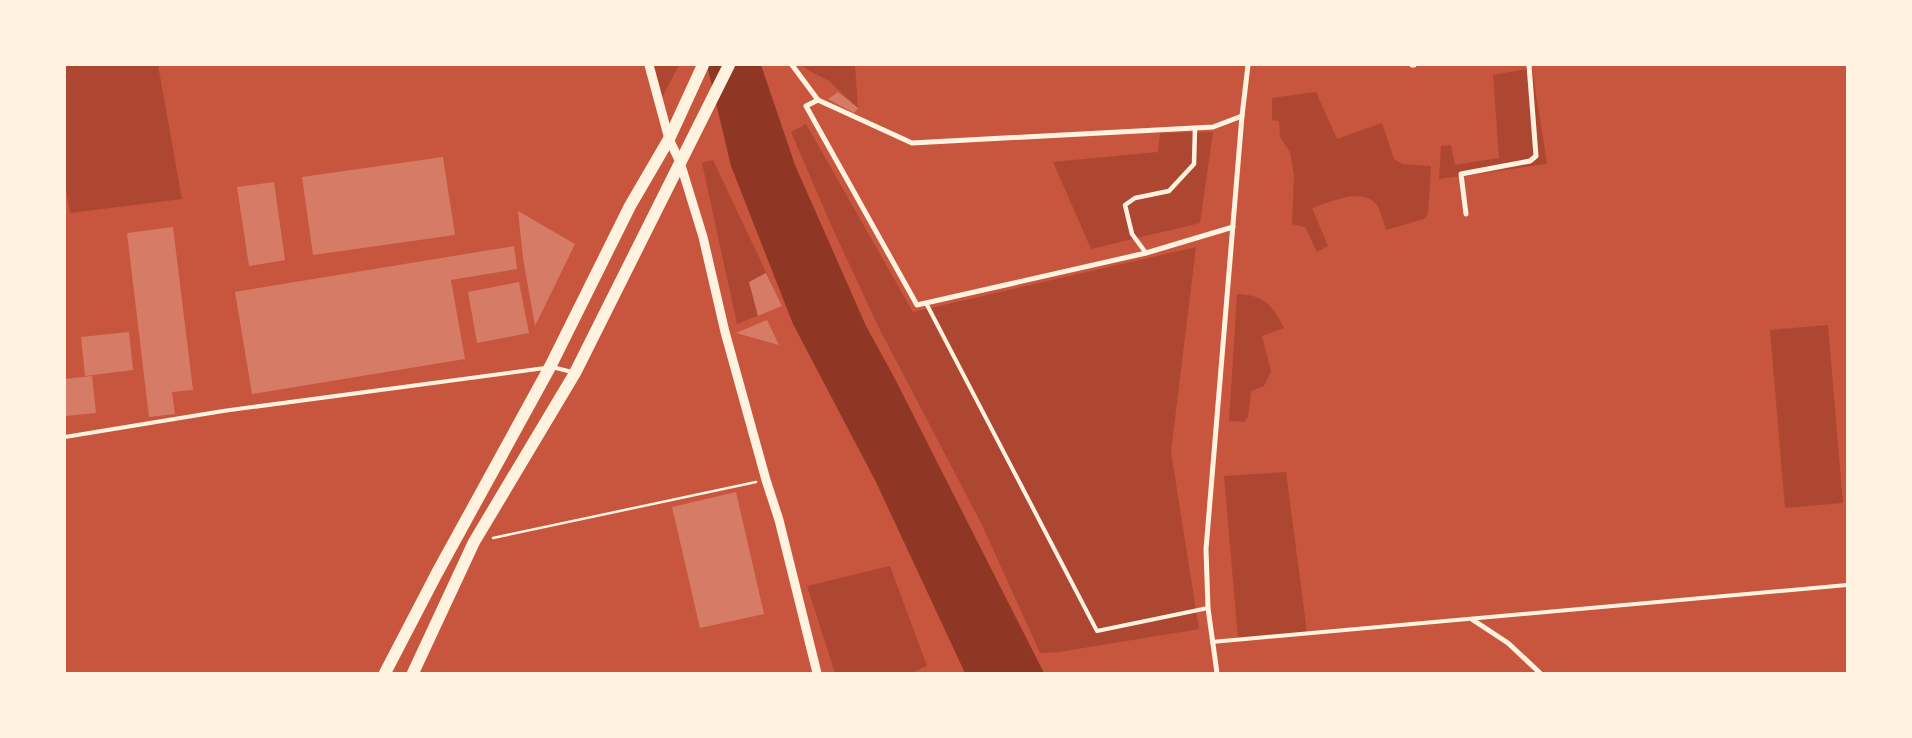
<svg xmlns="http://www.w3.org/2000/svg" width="1912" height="738" viewBox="0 0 1912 738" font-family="Mulish,sans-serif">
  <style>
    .green { fill: #ae4732 }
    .water { fill: #8f3625 }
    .building { fill: #d67c66 }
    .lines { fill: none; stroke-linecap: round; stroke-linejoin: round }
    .path { stroke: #fff3e0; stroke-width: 2.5 }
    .service { stroke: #fff3e0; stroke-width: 4 }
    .pedestrian { stroke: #fff3e0; stroke-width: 4.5 }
    .minor { stroke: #fff3e0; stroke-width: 5 }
    .tertiary { stroke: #fff3e0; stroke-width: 9 }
    .primary { stroke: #fff3e0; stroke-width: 12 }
  </style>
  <rect width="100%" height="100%" fill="#c8553d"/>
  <g class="green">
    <polygon points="65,65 158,65 182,199 70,213 65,183"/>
    <polygon points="647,65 679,65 656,109"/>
    <polygon points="802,65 855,65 858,108 829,81 806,69"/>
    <polygon points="1532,68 1547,164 1439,179 1441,146 1451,145 1455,165 1499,158 1493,75"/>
    <path d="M1316,92l21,47 45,-16 12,36 9,5 28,2 -3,48 -4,5 -38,11c-3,-8 -5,-20 -10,-26 -15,-17 -46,-2 -64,4l16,38 -11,6 -12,-25 -13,-3 2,-49 -4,-23 -10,-15 -1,-16 -7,-1v-22z"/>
    <polygon points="806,124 913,312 1196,247 1171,452 1199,629 1059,652 1061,652 1040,653 982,525 878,326 831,225 791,132"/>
    <polygon points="1213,132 1200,223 1091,249 1053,162 1158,152 1160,133"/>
    <polygon points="713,160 782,306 737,324 702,163"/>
    <path d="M1237,294c27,1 34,10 47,34l-22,8 9,35 -7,15 -13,5 -3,26 -4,5 -15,-1z"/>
    <polygon points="1828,325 1843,503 1785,508 1770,330"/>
    <polygon points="1286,472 1307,632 1238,638 1224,476"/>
    <polygon points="890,566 927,666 911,673 835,673 807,586"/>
  </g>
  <polygon class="water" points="707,65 761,65 795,165 866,326 894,377 1044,673 965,673 876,482 793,324 731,166"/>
  <g class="building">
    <polygon points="838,92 858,108 854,113 828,99"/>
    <polygon points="443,157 455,235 313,255 302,177"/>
    <polygon points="274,182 285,260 249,266 237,187"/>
    <polygon points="518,211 575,244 535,326 523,258"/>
    <polygon points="173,227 193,390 172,392 175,414 149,417 127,233"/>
    <polygon points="514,246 517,269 451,280 465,359 252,394 235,292"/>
    <polygon points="766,273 782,306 758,316 749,282"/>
    <polygon points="519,282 529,333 477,343 468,292"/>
    <polygon points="767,320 779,345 736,333"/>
    <polygon points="129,332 133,370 85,376 81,337"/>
    <polygon points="92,376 96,413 65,416 65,379"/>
    <polygon points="736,492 764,614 700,628 672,507"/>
  </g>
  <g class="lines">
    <polyline class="path" points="493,538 756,482"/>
    <g class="service">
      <polyline points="926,303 1097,631 1208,608"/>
      <polyline points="552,367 572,372"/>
      <polyline points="65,437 223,411 545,368"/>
      <polyline points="1212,642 1847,585"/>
    </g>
    <polyline class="pedestrian" points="1146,253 1132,234 1125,205 1135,198 1169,191 1194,164 1195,128"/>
    <g class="minor">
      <polyline points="792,65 818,100 912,143 1213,127 1242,116"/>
      <polyline points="1412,65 1414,65"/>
      <polyline points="818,100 806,106 917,305 1146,253 1233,227"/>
      <polyline points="1466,214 1461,174 1530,161 1536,156 1529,65"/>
      <polyline points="1473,620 1508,643 1540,673"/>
      <polyline points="1217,673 1208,608 1206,549 1242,116 1248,65"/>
    </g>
    <polyline class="tertiary" points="649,65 669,139 680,162 703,237 725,332 766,480 779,520 817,673"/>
    <g class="primary">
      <polyline points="385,673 437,573 550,367 630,206 669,139 703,65"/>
      <polyline points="413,673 474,542 575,373 729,65"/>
    </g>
  </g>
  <rect width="1912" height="738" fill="none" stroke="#fff3e0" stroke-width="132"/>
</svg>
